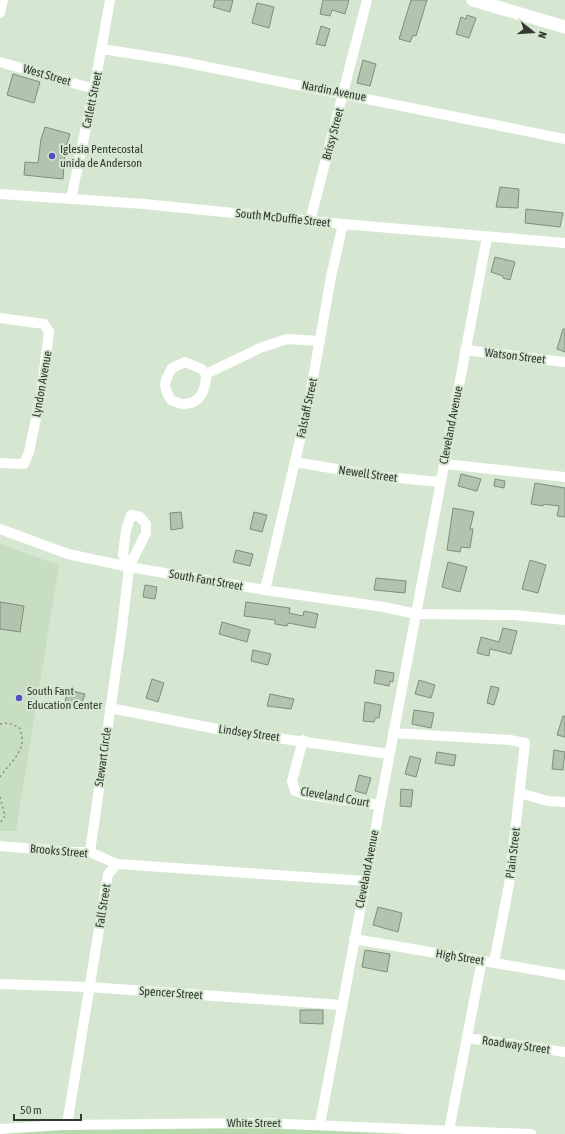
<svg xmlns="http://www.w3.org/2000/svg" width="565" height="1134" viewBox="0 0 565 1134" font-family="'Asap Condensed',sans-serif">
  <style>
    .built { fill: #c7dec2 }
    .green { fill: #b6d9ae }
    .building { fill: #b2c4ae; stroke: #7e8e7a }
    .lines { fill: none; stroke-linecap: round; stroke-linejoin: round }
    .path { stroke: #869383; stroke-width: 1.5; stroke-dasharray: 2 3; stroke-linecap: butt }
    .minor { stroke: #fff; stroke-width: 10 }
    .major { stroke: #fff; stroke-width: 13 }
    .poi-dot { fill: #594dc5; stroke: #d5e7d1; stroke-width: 1.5 }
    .labels { text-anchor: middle; stroke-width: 4; stroke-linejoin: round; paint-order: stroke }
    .street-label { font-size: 12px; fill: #323930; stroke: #d5e7d1 }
    .poi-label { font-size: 12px; fill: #323930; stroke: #d5e7d1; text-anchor: start }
  </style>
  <rect width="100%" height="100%" fill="#d5e7d1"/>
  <polygon class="built" points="0,544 59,565 16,831 0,831"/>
  <polygon class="green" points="211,1126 449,1134 0,1134 0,1131"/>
  <g class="building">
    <polygon points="215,0 233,0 230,12 213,7"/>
    <polygon points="323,0 349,0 345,14 332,10 330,16 320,14"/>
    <polygon points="411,0 427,0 416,36 413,35 410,42 399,39"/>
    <polygon points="257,3 274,7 269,28 252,23"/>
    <polygon points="467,15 476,18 469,38 456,34 461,17 466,19"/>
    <polygon points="321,26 330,29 325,46 316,44"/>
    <polygon points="363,60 376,64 370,86 357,83"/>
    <polygon points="13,74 40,82 34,103 7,95"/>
    <polygon points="45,127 70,134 65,150 63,179 24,175 25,162 38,163 41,139"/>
    <polygon points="500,187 519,189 518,208 496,207"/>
    <polygon points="526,209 563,213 560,227 525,223"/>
    <polygon points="495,257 515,262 510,280 503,278 503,276 491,272"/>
    <polygon points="563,329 565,329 565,352 557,349"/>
    <polygon points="461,474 481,479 477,491 458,486"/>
    <polygon points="495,479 505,481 504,488 494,486"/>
    <polygon points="535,483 565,488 565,517 557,516 559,506 543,504 543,506 531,504"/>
    <polygon points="453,508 474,512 470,529 473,529 470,548 461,547 460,552 447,550"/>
    <polygon points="181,512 183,528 171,530 170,513"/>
    <polygon points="254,512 267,515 262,532 250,529"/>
    <polygon points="236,550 253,554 250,566 233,562"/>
    <polygon points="530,560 546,565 538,593 522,589"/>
    <polygon points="448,562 467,567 460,592 442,587"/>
    <polygon points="376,578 406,581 405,593 374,590"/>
    <polygon points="145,585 157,587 155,599 143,597"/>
    <polygon points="0,602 24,606 20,632 0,629"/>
    <polygon points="246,602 290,608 289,613 303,616 304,611 318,614 315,628 288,623 287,626 275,624 275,620 244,616"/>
    <polygon points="222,622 250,630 247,642 219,634"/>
    <polygon points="503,628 517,631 511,654 490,649 489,656 477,653 481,637 499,642"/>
    <polygon points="253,650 271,654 268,665 251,661"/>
    <polygon points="376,670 394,673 393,682 390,681 389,686 374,683"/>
    <polygon points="152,679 164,683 158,702 146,698"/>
    <polygon points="419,680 435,685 431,698 415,694"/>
    <polygon points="491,686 499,688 494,705 487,703"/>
    <polygon points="68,690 85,694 81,706 65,702"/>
    <polygon points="270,694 294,699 291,709 267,706"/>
    <polygon points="365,702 381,705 379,718 375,718 374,722 363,721"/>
    <polygon points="414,710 434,713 431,728 412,724"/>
    <polygon points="563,716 565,716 565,737 557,735"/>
    <polygon points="554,750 565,752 563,770 552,769"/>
    <polygon points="437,752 456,755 454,766 435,763"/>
    <polygon points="410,756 421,759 416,777 405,774"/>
    <polygon points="359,775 371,778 366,794 355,791"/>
    <polygon points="401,789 413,790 411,807 400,806"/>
    <polygon points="378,907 402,913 398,932 373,925"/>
    <polygon points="365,950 390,954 387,972 362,967"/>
    <polygon points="300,1010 323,1010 323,1024 300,1023"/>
  </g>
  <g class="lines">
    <g class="path">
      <path d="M0,724l8,-1 11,4c10,22 -7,33 -19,50"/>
      <polyline points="0,797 5,816 0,823"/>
    </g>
    <g class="minor">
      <polyline points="0,13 3,0"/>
      <polyline points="102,49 178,61 565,139"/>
      <polyline points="0,62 94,89"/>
      <polyline points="0,194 144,204 343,224 565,243"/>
      <polyline points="71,199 94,89 110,0"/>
      <polyline points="310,221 367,0"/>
      <polyline points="0,318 44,324 49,332 41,394 29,452 24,464 0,463"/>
      <polyline points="465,350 565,362"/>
      <path d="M206,374l-4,-5 -17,-7 -13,6c-8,14 -10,17 -1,32 3,1 9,4 12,4 18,1 23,-16 23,-30l54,-26 27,-9 33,2"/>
      <polyline points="295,462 377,476 440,482"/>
      <polyline points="444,464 565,477"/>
      <polyline points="0,529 68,554 129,567 265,590 384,607 416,614 514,615 565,620"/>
      <polyline points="265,590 309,401 331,277 343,224"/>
      <polyline points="110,708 222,730 389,754"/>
      <polyline points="393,733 510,740 525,743 509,885 494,962"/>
      <polyline points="303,740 292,781 295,791 304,794 379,805"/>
      <polyline points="520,793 548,801 565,802"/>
      <polyline points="0,846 70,852 90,852 117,864"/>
      <polyline points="90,852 122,628 129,567 146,533 146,524 140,517 131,515 126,530 123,555 129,567"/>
      <polyline points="354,939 565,975"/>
      <polyline points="0,984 89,987 342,1005"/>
      <polyline points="467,1038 565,1052"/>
      <polyline points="320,1124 487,237"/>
      <polyline points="67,1125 108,874 117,864 365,881"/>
      <polyline points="0,1129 63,1125 261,1123 531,1134"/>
      <polyline points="449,1130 482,960"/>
    </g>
    <polyline class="major" points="473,0 565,27"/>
  </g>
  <g class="poi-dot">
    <circle cx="52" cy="156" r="4"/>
    <circle cx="19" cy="698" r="4"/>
  </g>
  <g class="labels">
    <g class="street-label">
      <text transform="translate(47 75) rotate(16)" y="4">West Street</text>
      <text transform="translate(334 91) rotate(11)" y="4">Nardin Avenue</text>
      <text transform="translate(92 100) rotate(-78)" y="4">Catlett Street</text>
      <text transform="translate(333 134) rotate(-75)" y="4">Brissy Street</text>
      <text transform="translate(283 218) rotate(6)" y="4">South McDuffie Street</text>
      <text transform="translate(515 356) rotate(7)" y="4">Watson Street</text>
      <text transform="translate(42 384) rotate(-80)" y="4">Lyndon Avenue</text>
      <text transform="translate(307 408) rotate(-78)" y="4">Falstaff Street</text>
      <text transform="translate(451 425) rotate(-79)" y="4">Cleveland Avenue</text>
      <text transform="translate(368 474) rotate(8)" y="4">Newell Street</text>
      <text transform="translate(206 580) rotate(10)" y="4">South Fant Street</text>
      <text transform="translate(249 733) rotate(8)" y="4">Lindsey Street</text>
      <text transform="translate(103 757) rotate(-82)" y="4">Stewart Circle</text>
      <text transform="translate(335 797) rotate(10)" y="4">Cleveland Court</text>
      <text transform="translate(59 851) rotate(5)" y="4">Brooks Street</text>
      <text transform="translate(513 853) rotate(-83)" y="4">Plain Street</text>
      <text transform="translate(367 869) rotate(-79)" y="4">Cleveland Avenue</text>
      <text transform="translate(103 906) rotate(-81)" y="4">Fall Street</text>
      <text transform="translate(460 957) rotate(9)" y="4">High Street</text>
      <text transform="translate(171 993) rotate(4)" y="4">Spencer Street</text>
      <text transform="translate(516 1045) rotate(8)" y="4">Roadway Street</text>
      <text x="254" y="1127">White Street</text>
    </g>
    <g class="poi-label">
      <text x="60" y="153">Iglesia Pentecostal<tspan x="60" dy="14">unida de Anderson</tspan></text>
      <text x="27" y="695">South Fant<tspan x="27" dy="14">Education Center</tspan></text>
    </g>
  </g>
  <g transform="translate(533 32) rotate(107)" stroke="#d5e7d1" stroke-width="3" paint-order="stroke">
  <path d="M0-3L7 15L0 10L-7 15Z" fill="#323930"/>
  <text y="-6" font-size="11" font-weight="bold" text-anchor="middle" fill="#323930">N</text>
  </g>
  <path d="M14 1114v6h67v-6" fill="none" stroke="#323930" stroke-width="2"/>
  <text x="20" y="1114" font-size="12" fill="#323930" stroke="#d5e7d1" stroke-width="3" paint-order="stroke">50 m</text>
</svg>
